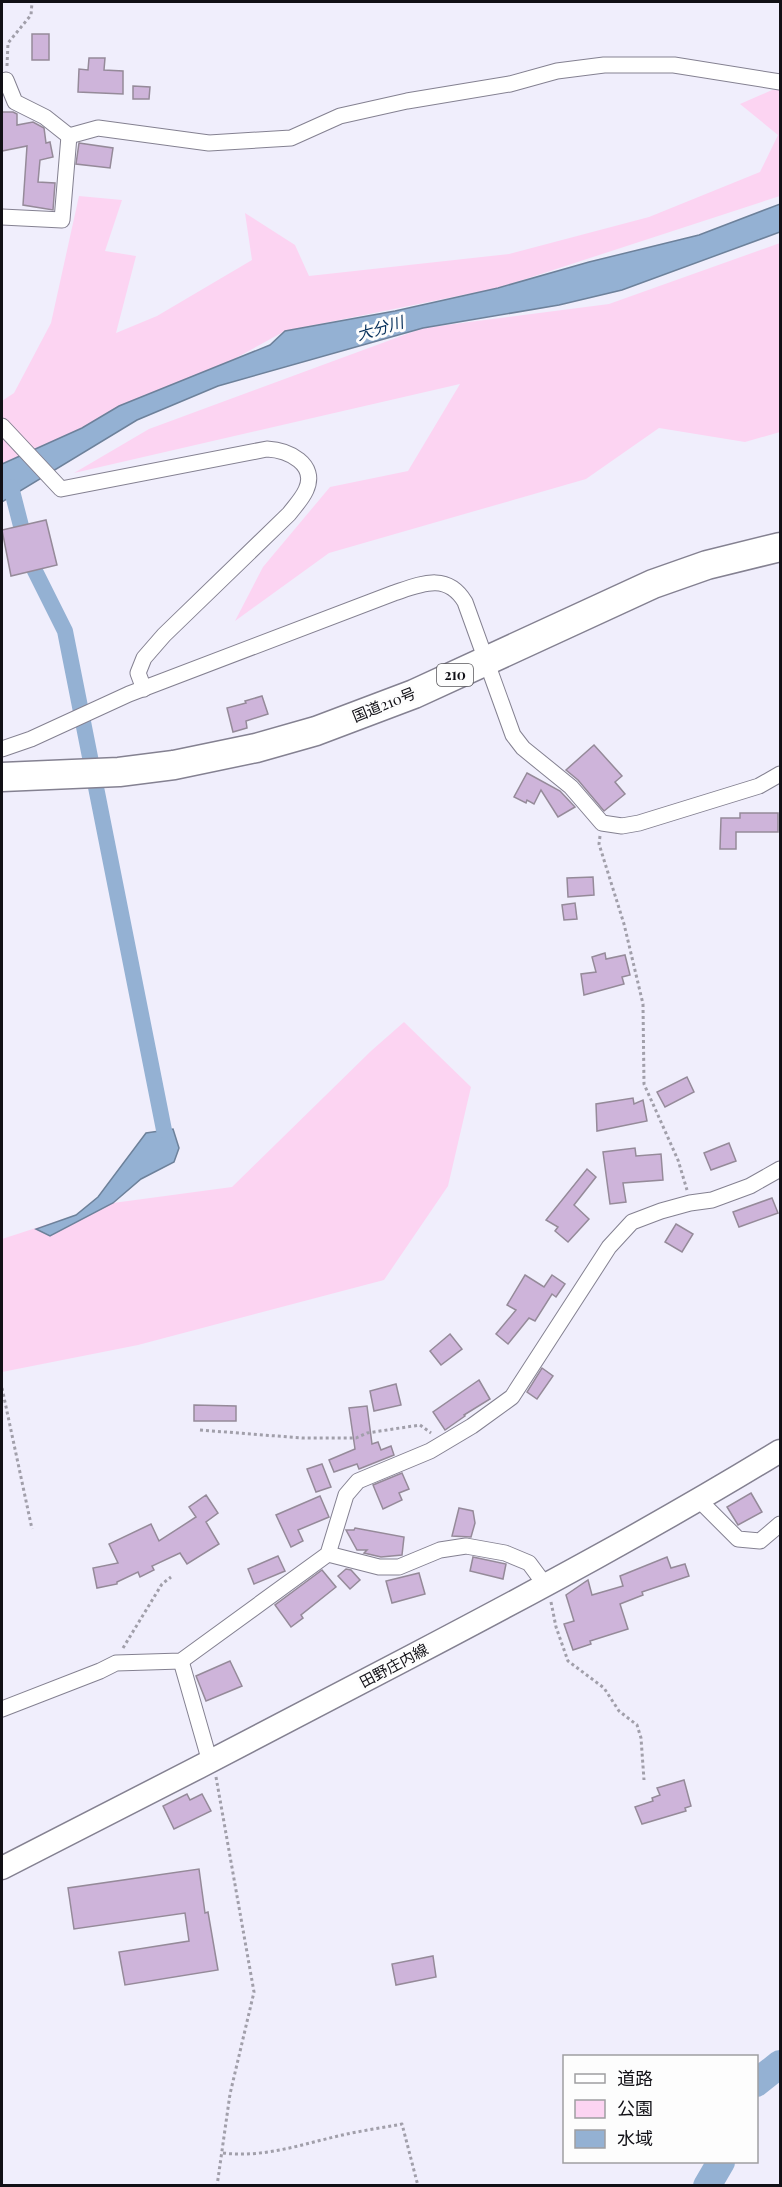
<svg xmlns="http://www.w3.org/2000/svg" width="782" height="2187" viewBox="0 0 782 2187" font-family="'Playfair Display','Noto Sans JP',serif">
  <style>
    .green { fill: #fcd4f2 }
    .water { fill: #94b1d3; stroke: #6d819a; stroke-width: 1.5 }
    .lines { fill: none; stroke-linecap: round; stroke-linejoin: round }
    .canal { stroke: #94b1d3; stroke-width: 16 }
    .river { stroke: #94b1d3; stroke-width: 28 }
    .building { fill: #ceb4da; stroke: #958a99; stroke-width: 1.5 }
    .street-casing { stroke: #848191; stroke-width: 17 }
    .secondary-casing { stroke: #848191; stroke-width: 25 }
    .highway-casing { stroke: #848191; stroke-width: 31 }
    .path { stroke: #a19faa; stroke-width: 3; stroke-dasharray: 3 3; stroke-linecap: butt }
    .street { stroke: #fff; stroke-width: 15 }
    .secondary { stroke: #fff; stroke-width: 22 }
    .highway { stroke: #fff; stroke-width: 28 }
    .labels { text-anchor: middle; stroke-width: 6; stroke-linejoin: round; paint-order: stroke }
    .shield { fill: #fdfdfd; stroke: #58575b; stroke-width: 1.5 }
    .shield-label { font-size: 14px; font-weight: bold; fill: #111016 }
    .street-label { font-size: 15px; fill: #111016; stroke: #fdfdfd }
    .water-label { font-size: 16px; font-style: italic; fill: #042e5a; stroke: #fdfdfd }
  </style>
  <rect width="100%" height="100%" fill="#f0eefc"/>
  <g class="green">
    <polygon points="772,90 780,90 780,196 498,288 285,331 223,365 2,464 2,401 14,393 51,323 79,196 122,200 105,251 136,256 116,333 157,316 252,260 245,213 295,245 309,276 509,254 649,217 760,172 778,135 740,104"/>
    <polygon points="780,243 780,432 745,442 659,428 586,479 329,553 235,621 263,567 330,487 408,471 460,384 74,473 149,429 423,328 609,304"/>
    <polygon points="404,1022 471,1087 448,1186 384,1280 138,1345 2,1372 2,1239 113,1203 232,1187 371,1051"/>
  </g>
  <g class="water">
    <polygon points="780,204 780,232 622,290 559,305 423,328 218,386 137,420 2,502 2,464 82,428 119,406 270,345 285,331 395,311 498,288 589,262 699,235"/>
    <polygon points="173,1129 179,1148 174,1162 141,1179 113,1203 50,1236 36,1229 76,1215 98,1197 146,1133"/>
  </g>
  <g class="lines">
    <polyline class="canal" points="11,487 30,561 65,631 164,1130"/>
    <g class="river">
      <polyline points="756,2083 780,2064"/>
      <polyline points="707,2186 721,2162"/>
    </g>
  </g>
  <g class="building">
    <rect x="32" y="34" width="17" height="26"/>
    <polygon points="89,58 105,58 104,70 123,71 123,94 78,92 79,69 88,70"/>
    <polygon points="133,86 150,87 149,99 133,99"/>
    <polygon points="2,112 13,112 17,114 17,125 33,122 44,128 46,143 50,142 53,157 40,160 38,182 55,183 53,210 23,205 27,146 2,151"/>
    <polygon points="79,143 113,148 110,168 76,164"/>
    <polygon points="46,520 57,565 11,576 2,530"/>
    <polygon points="262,696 268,714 246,721 247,728 233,732 227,708 246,703 245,701"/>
    <polygon points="594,745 622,776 615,782 625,794 604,811 578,780 566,770"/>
    <polygon points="527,773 560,791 575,807 558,817 541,790 534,804 527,800 526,803 514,797"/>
    <polygon points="740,813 778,813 778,832 736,832 736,849 720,849 721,818 740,818"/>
    <polygon points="593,877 594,895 568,897 567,878"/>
    <polygon points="575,903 577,919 564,920 562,905"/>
    <polygon points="605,953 606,959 625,955 630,975 622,977 624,984 584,995 581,974 596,972 592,957"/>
    <polygon points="687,1077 694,1092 665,1107 657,1092"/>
    <polygon points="633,1098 634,1104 643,1100 647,1121 597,1131 596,1104"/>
    <polygon points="729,1143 736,1161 711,1170 704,1153"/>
    <polygon points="635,1148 636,1156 661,1154 663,1180 623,1183 626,1202 610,1204 603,1152"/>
    <polygon points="587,1169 596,1177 574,1205 589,1219 568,1242 555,1231 558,1227 546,1220"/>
    <polygon points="772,1198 778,1213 739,1227 733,1212"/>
    <polygon points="676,1224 693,1234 682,1252 665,1242"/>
    <polygon points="525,1275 544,1287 552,1275 565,1284 556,1297 552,1294 535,1321 529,1318 508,1344 496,1334 516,1310 507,1305"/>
    <polygon points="450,1334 462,1349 441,1365 430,1351"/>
    <polygon points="542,1368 553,1376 537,1399 527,1392"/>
    <polygon points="479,1380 490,1399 464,1415 465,1416 445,1430 433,1412"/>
    <polygon points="396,1384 401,1405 374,1411 370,1391"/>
    <polygon points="194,1405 236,1406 236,1421 194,1421"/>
    <polygon points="367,1406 372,1444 378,1442 381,1450 391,1446 394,1455 359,1469 357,1464 334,1472 329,1460 355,1449 349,1408"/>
    <polygon points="322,1464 331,1487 316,1492 307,1469"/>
    <polygon points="402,1473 409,1489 399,1493 402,1500 383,1509 373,1485"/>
    <polygon points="751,1493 762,1512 738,1525 727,1507"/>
    <polygon points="206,1495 218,1513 206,1522 219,1544 187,1564 180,1553 152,1566 154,1570 140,1577 138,1572 117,1582 117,1584 97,1588 93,1568 118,1563 109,1544 151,1524 159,1541 196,1517 189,1507"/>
    <polygon points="320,1496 329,1517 298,1530 303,1541 291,1547 276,1515"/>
    <polygon points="459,1508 473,1511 475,1523 471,1537 452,1536"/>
    <polygon points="355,1528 404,1537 402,1555 381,1557 364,1553 367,1550 357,1550 346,1530 354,1530"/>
    <polygon points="278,1556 285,1571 254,1584 248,1569"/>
    <polygon points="473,1557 506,1564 503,1579 470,1571"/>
    <polygon points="667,1557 671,1568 685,1564 689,1576 642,1592 643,1595 620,1604 628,1629 590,1641 591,1644 573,1650 564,1624 574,1621 566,1595 588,1580 592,1595 623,1586 620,1576"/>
    <polygon points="346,1569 351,1570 360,1580 350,1589 338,1576"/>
    <polygon points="322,1570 336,1587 301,1615 303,1618 291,1627 275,1605"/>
    <polygon points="419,1573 425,1594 392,1603 386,1581"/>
    <polygon points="230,1661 242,1686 206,1701 196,1676"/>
    <polygon points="684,1780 691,1806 685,1808 686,1811 642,1824 635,1807 653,1801 652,1798 660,1795 657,1788"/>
    <polygon points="187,1794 190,1800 202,1794 211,1811 174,1829 163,1806"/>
    <polygon points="199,1869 205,1913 208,1912 218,1970 125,1985 119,1952 189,1941 185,1913 74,1929 68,1888"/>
    <polygon points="433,1956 436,1977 396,1985 392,1964"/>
  </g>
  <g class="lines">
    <g class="street-casing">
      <g id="street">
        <polyline points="6,80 15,102 45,117 69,136"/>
        <polyline points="69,136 98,128 209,143 291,138 340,116 407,101 510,84 557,71 604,65 674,65 780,82"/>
        <polyline points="2,217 62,220 69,136"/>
        <path d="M2,426l59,63 206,-40c21,1 51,15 39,41 -4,9 -11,16 -17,24l-125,121 -20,23 -6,15 6,16"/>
        <path d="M2,749l29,-10 98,-45 265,-101c27,-9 53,-21 71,9l48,133 10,13 48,39 31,36 20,3 17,-3 120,-37 21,-12"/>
        <polyline points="700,1501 738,1539 760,1541 780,1524"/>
        <polyline points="328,1554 379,1567 399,1567 440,1550 466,1546 505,1553 529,1563 546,1586"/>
        <polyline points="181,1661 210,1762"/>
        <polyline points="2,1709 100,1671 116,1663 181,1661 328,1554 346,1495 358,1481 430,1451 472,1426 512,1397 609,1247 632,1222 661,1211 690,1203 712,1200 750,1186 780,1169"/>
      </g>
    </g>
    <g class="secondary-casing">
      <path id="secondary" d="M2,1868c136,-69 271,-139 406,-210 126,-66 251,-133 372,-207"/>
    </g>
    <g class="highway-casing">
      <polyline id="highway" points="2,777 119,772 174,765 256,748 316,731 414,694 653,584 707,565 780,547"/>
    </g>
    <g class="path">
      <polyline points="7,66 8,43 31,15 32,2"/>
      <polyline points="600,836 599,844 624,924 643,1004 644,1084 678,1160 687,1190"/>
      <polyline points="2,1388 32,1529"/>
      <polyline points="200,1430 302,1438 356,1438 367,1433 420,1425 431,1433"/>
      <polyline points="551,1602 556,1627 568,1661 604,1688 619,1711 637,1725 641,1738 644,1780"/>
      <polyline points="123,1648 162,1584 171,1577"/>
      <polyline points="216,1777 254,1992 230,2094 217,2186"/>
      <path d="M223,2153c39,5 77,-8 115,-17 21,-5 43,-8 64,-12l16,62"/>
    </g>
    <use href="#street" class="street"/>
    <use href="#secondary" class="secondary"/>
    <use href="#highway" class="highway"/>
  </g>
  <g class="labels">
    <rect class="shield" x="437" y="664" width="36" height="22" rx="4.5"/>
    <g class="shield-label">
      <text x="455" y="680">210</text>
    </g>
    <g class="street-label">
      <text transform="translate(384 705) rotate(-22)" y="5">国道210号</text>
      <text transform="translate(394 1666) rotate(-28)" y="5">田野庄内線</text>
    </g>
    <g class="water-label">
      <text transform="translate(380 328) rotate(-16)" y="6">大分川</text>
    </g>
  </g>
  <rect width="782" height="2187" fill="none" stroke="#111016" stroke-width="6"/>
  <rect x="563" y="2055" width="195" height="108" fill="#fdfdfd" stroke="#9f9ea1" stroke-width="1.5"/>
  <rect x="575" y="2074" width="30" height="9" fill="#ffffff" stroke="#9f9ea1" stroke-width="1.5"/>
  <text x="617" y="2085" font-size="18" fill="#111016">道路</text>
  <rect x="575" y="2100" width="30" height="18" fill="#fcd4f2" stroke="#9f9ea1" stroke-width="1.5"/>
  <text x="617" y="2115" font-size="18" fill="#111016">公園</text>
  <rect x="575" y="2130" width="30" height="18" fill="#94b1d3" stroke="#9f9ea1" stroke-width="1.5"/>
  <text x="617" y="2145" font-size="18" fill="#111016">水域</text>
</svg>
